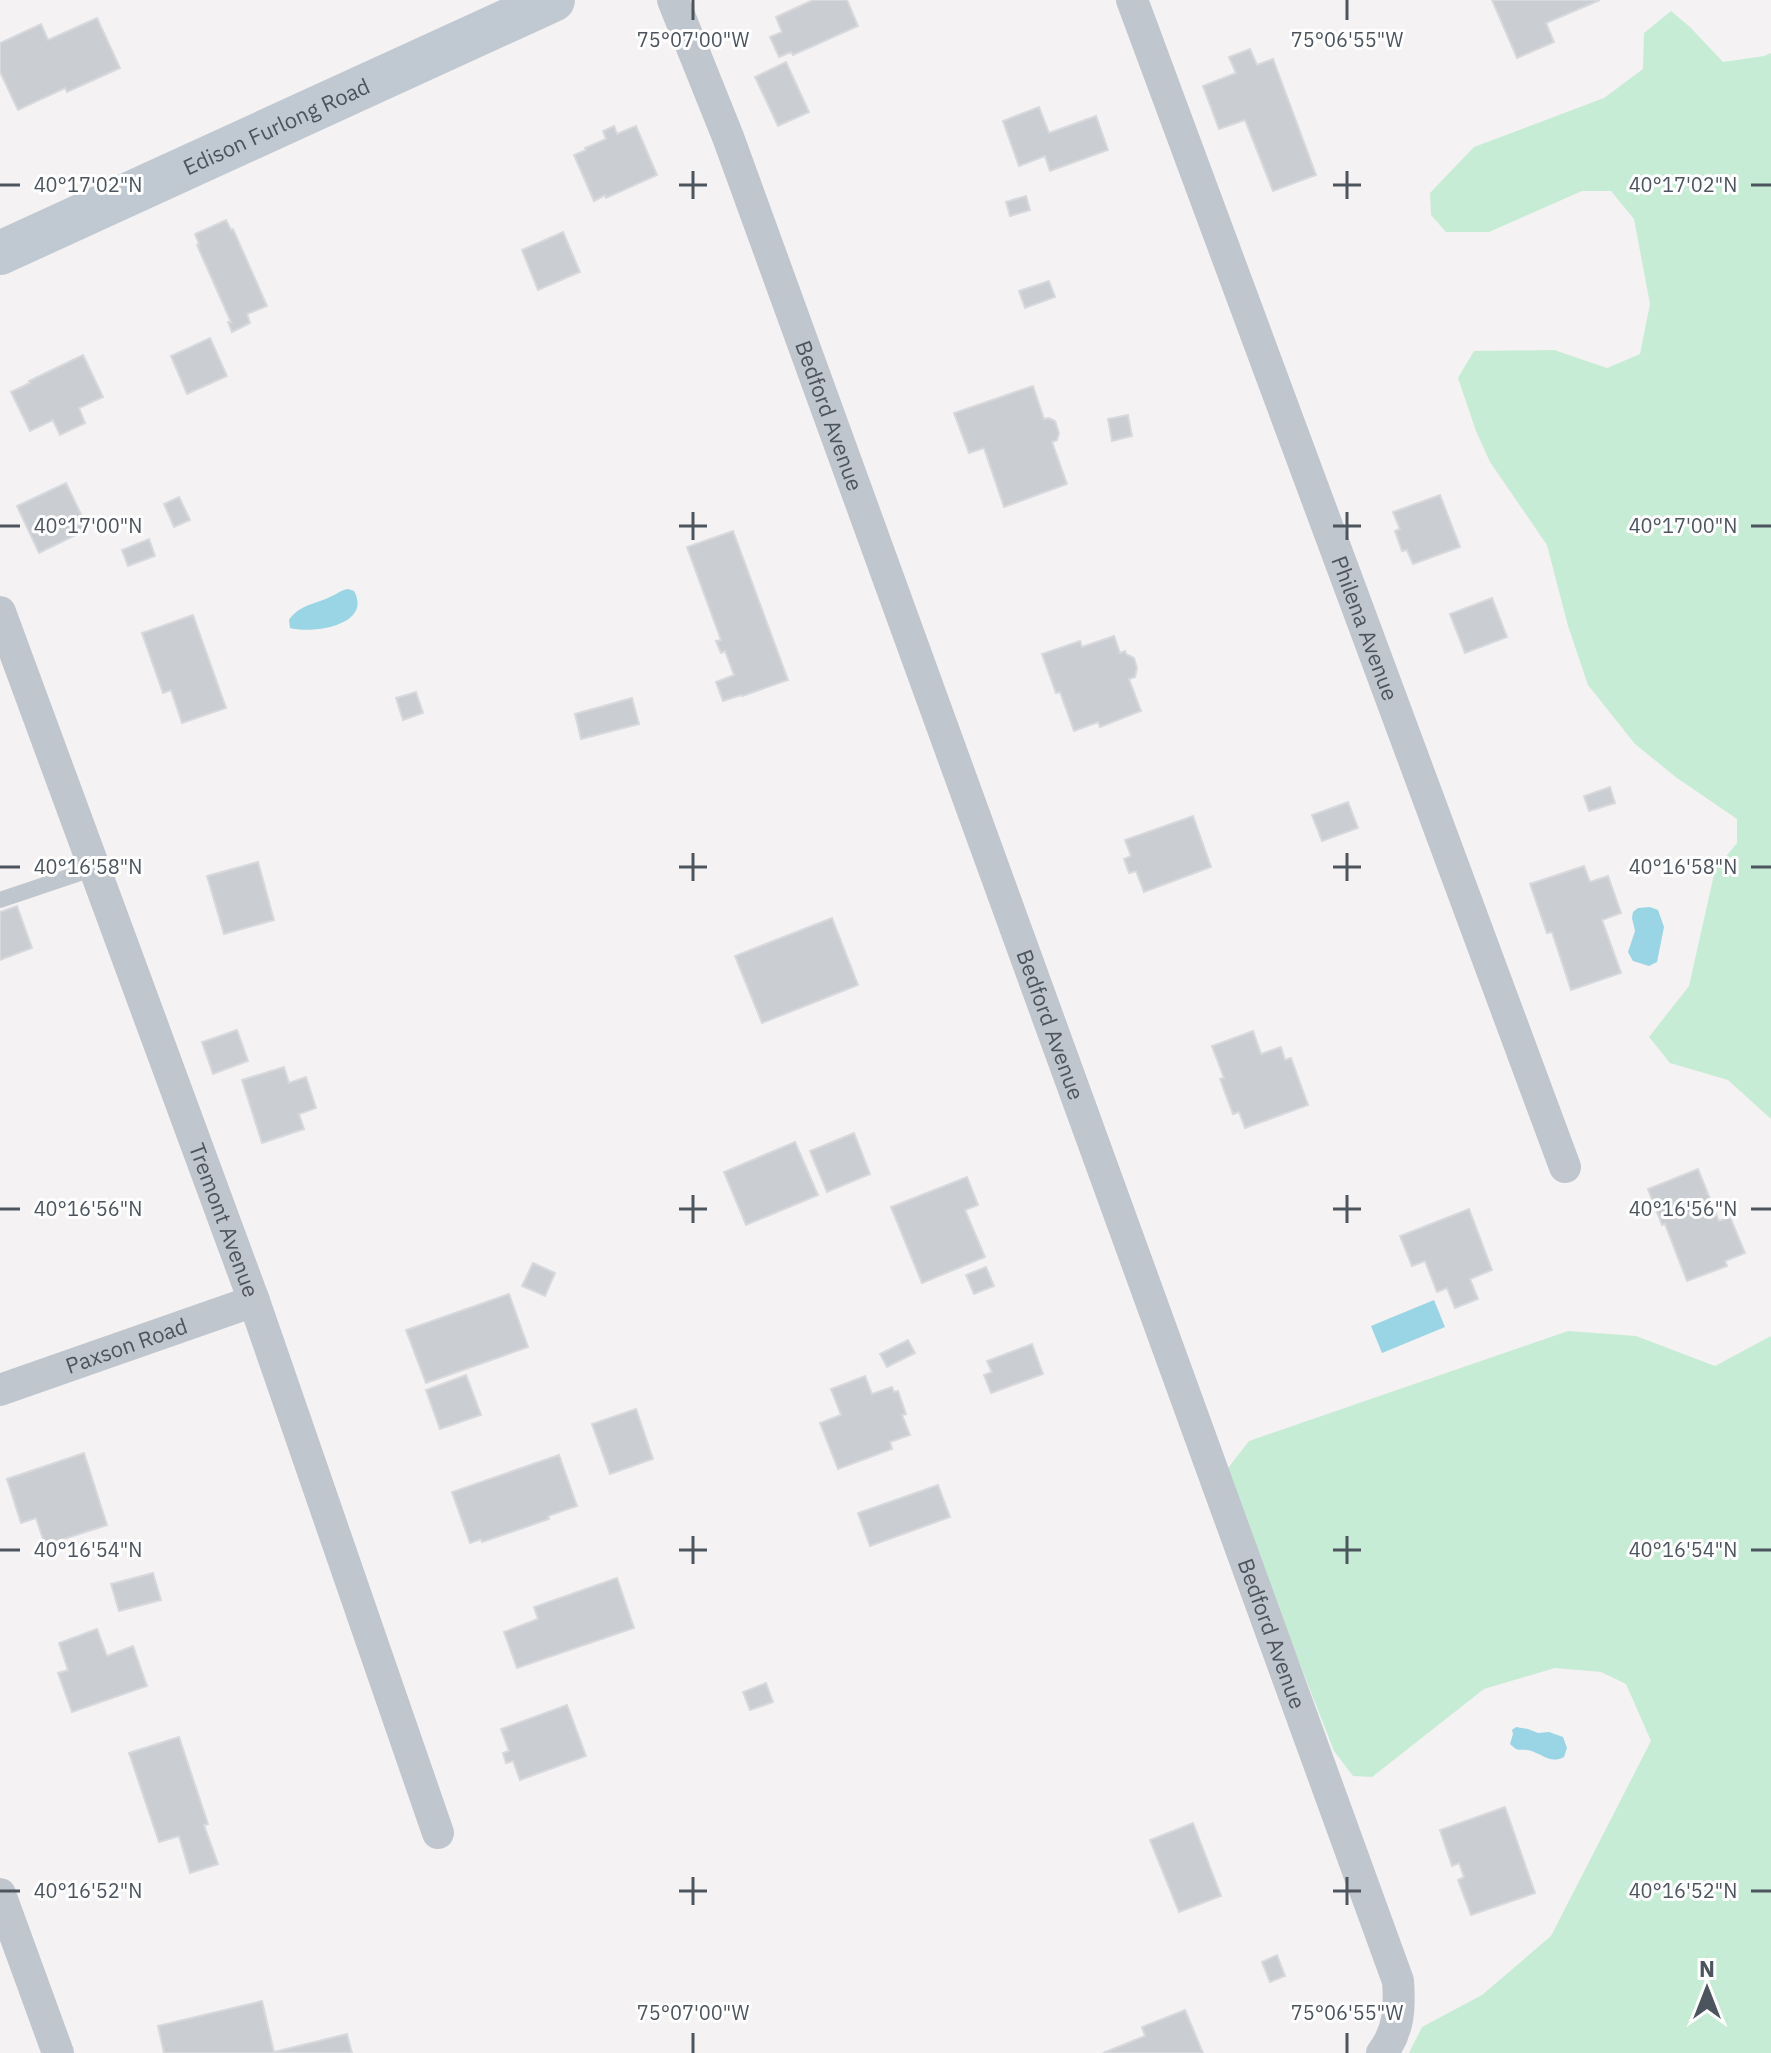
<svg xmlns="http://www.w3.org/2000/svg" width="1771" height="2053" viewBox="0 0 1771 2053" font-family="'IBM Plex Sans',sans-serif">
  <style>
    .green { fill: #c7ecd5 }
    .water { fill: #99d5e4 }
    .building { fill: #cacdd1; stroke: #d7d9dd; stroke-width: 2 }
    .lines { fill: none; stroke-linecap: round; stroke-linejoin: round }
    .service { stroke: #c0c6cd; stroke-width: 16 }
    .minor { stroke: #c0c6cd; stroke-width: 32 }
    .secondary { stroke: #c0c9d1; stroke-width: 44 }
    .ticks { fill: none; stroke: #4c555e; stroke-width: 3 }
    .labels { text-anchor: middle; stroke-width: 6; stroke-linejoin: round; paint-order: stroke }
    .street-label { font-size: 22px; fill: #4c555e; stroke: #fff }
    .ticks-label { font-size: 20px; text-anchor: middle; fill: #4c555e; stroke: #fff; stroke-width: 6; stroke-linejoin: round; paint-order: stroke }
  </style>
  <rect width="100%" height="100%" fill="#f4f2f2"/>
  <g class="green">
    <polygon points="1671,11 1690,27 1723,62 1764,56 1771,53 1771,1119 1728,1080 1670,1063 1649,1037 1689,986 1715,870 1737,843 1737,819 1677,778 1635,744 1588,685 1568,626 1547,545 1490,462 1476,431 1458,378 1474,351 1554,350 1607,368 1640,354 1650,304 1634,219 1611,191 1582,191 1489,232 1446,232 1431,215 1430,193 1474,147 1604,98 1643,69 1644,33"/>
    <polygon points="1568,1331 1636,1336 1715,1366 1771,1336 1771,2053 1409,2053 1422,2027 1482,1995 1551,1936 1651,1741 1626,1684 1601,1672 1555,1668 1484,1689 1372,1777 1353,1776 1334,1751 1225,1472 1249,1441"/>
  </g>
  <g class="water">
    <path d="M348,589l6,2c19,35 -43,43 -64,37l-1,-8c10,-15 26,-16 41,-23 7,-3 11,-7 18,-8z"/>
    <polygon points="1650,907 1658,910 1664,927 1657,962 1649,966 1633,961 1628,952 1635,931 1632,918 1633,912 1638,908"/>
    <polygon points="1434,1300 1445,1327 1382,1353 1371,1326"/>
    <path d="M1516,1727l12,2 10,4 11,-1 14,5 4,11 -3,9c-15,8 -23,-5 -37,-7 -11,-1 -8,2 -17,-6l3,-10 -1,-4z"/>
  </g>
  <g class="building">
    <polygon points="813,0 847,0 858,26 793,55 791,52 779,57 770,37 782,32 776,17"/>
    <polygon points="1492,0 1600,0 1546,23 1554,42 1517,58"/>
    <polygon points="97,18 120,68 67,92 65,88 18,110 0,72 0,43 41,24 48,40"/>
    <polygon points="1250,49 1257,65 1273,59 1316,175 1273,191 1245,120 1219,129 1203,86 1236,73 1229,57"/>
    <polygon points="786,62 809,112 778,126 755,77"/>
    <polygon points="1039,107 1049,133 1096,116 1108,150 1050,171 1045,156 1019,166 1003,121"/>
    <polygon points="614,126 617,134 636,126 657,175 606,198 605,195 594,201 574,155 586,150 585,148 606,139 603,131"/>
    <polygon points="1026,196 1030,210 1010,216 1006,202"/>
    <polygon points="226,220 231,230 233,229 267,306 247,314 250,323 232,332 228,322 231,322 197,245 199,244 195,234"/>
    <polygon points="563,232 580,272 538,290 522,250"/>
    <polygon points="1049,281 1055,297 1025,308 1019,291"/>
    <polygon points="210,338 227,376 187,394 171,356"/>
    <polygon points="83,355 103,397 79,408 85,423 60,435 53,420 30,431 11,392 30,383 29,381"/>
    <polygon points="1033,386 1044,419 1049,418 1055,421 1059,433 1057,440 1052,442 1067,484 1004,507 984,448 969,453 954,413"/>
    <polygon points="1128,415 1132,436 1112,441 1108,419"/>
    <polygon points="66,483 88,529 39,553 17,506"/>
    <polygon points="1440,495 1460,547 1413,564 1407,550 1402,551 1395,531 1400,529 1393,512"/>
    <polygon points="179,497 190,520 174,527 164,504"/>
    <polygon points="733,531 788,680 742,696 741,695 723,701 716,682 734,675 725,651 721,653 716,641 721,640 687,547"/>
    <polygon points="149,539 155,556 128,566 122,550"/>
    <polygon points="1492,598 1507,637 1465,653 1450,614"/>
    <polygon points="193,615 226,708 182,723 171,690 163,693 142,633"/>
    <polygon points="1114,636 1120,653 1125,651 1126,654 1134,658 1137,668 1135,677 1129,679 1141,711 1100,727 1098,722 1074,731 1060,692 1056,693 1042,654 1080,641 1082,647"/>
    <polygon points="416,692 423,713 403,720 396,698"/>
    <polygon points="632,698 639,724 581,739 575,714"/>
    <polygon points="1610,787 1615,803 1589,811 1584,796"/>
    <polygon points="1348,802 1358,828 1322,841 1312,815"/>
    <polygon points="1193,816 1211,867 1144,892 1136,871 1129,873 1124,859 1131,856 1125,840"/>
    <polygon points="258,862 274,920 224,934 207,876"/>
    <polygon points="1584,866 1590,882 1608,876 1621,913 1602,920 1621,973 1571,990 1552,932 1547,933 1530,884"/>
    <polygon points="17,906 32,948 0,960 0,912"/>
    <polygon points="832,918 858,985 762,1023 735,956"/>
    <polygon points="237,1030 248,1061 213,1074 202,1042"/>
    <polygon points="1253,1031 1261,1054 1281,1047 1285,1060 1291,1058 1308,1105 1245,1128 1239,1112 1233,1114 1220,1079 1224,1078 1212,1046"/>
    <polygon points="284,1067 289,1083 306,1077 316,1108 299,1114 304,1129 262,1143 242,1080"/>
    <polygon points="854,1133 870,1174 827,1192 810,1151"/>
    <polygon points="795,1142 818,1195 746,1225 724,1172"/>
    <polygon points="1698,1169 1719,1221 1730,1217 1745,1253 1725,1261 1727,1266 1687,1281 1665,1224 1662,1225 1648,1189"/>
    <polygon points="967,1177 978,1205 965,1210 985,1257 922,1283 891,1207"/>
    <polygon points="1469,1209 1492,1270 1470,1279 1478,1299 1455,1308 1447,1288 1437,1292 1425,1261 1412,1266 1400,1236"/>
    <polygon points="533,1263 555,1273 545,1296 522,1286"/>
    <polygon points="986,1267 994,1286 974,1294 966,1275"/>
    <polygon points="509,1294 528,1347 426,1383 406,1330"/>
    <polygon points="908,1340 915,1353 887,1367 880,1354"/>
    <polygon points="1032,1344 1043,1374 991,1393 984,1375 992,1372 987,1361"/>
    <polygon points="466,1375 481,1415 440,1429 426,1390"/>
    <polygon points="865,1376 872,1394 892,1387 894,1392 898,1391 906,1414 902,1415 910,1435 890,1442 892,1449 838,1469 820,1423 841,1415 831,1389"/>
    <polygon points="636,1409 653,1459 610,1474 592,1424"/>
    <polygon points="84,1453 107,1525 45,1545 36,1518 21,1523 7,1479"/>
    <polygon points="559,1455 577,1506 548,1516 549,1519 482,1542 481,1539 470,1543 452,1492"/>
    <polygon points="938,1485 950,1517 870,1546 858,1513"/>
    <polygon points="153,1573 161,1600 119,1611 111,1584"/>
    <polygon points="617,1578 634,1628 517,1668 504,1632 538,1619 534,1607"/>
    <polygon points="97,1629 107,1656 133,1646 147,1686 72,1712 58,1673 68,1670 59,1643"/>
    <polygon points="766,1683 773,1702 750,1710 743,1692"/>
    <polygon points="567,1705 586,1756 520,1780 513,1761 506,1763 503,1753 509,1751 501,1729"/>
    <polygon points="179,1737 208,1824 204,1825 218,1864 190,1873 179,1836 159,1842 129,1753"/>
    <polygon points="1505,1807 1535,1893 1471,1915 1458,1880 1464,1877 1459,1863 1452,1866 1440,1830"/>
    <polygon points="1193,1823 1221,1896 1179,1912 1150,1840"/>
    <polygon points="1277,1955 1285,1976 1270,1982 1262,1962"/>
    <polygon points="262,2001 274,2052 347,2034 352,2053 164,2053 158,2026"/>
    <polygon points="1185,2010 1203,2053 1103,2053 1145,2036 1142,2027"/>
  </g>
  <g class="lines">
    <polyline class="service" points="0,900 95,868"/>
    <g class="minor">
      <path id="s1" d="M673,0l55,137 670,1844c2,27 1,50 -16,72"/>
      <path id="s2" d="M1132,0l433,1167"/>
      <path id="s3" d="M0,612l254,689 184,532"/>
      <path id="s4" d="M0,1390l254,-89"/>
      <polyline points="0,1894 58,2053"/>
    </g>
    <path class="secondary" id="s5" d="M0,253l553,-253"/>
  </g>
  <path class="ticks" d="M693,0v20M1347,0v20M693,171v28M1347,171v28M0,185h20M679,185h28M1333,185h28M1751,185h20M693,512v28M1347,512v28M0,526h20M679,526h28M1333,526h28M1751,526h20M693,853v28M1347,853v28M0,867h20M679,867h28M1333,867h28M1751,867h20M693,1195v28M1347,1195v28M0,1209h20M679,1209h28M1333,1209h28M1751,1209h20M693,1536v28M1347,1536v28M0,1550h20M679,1550h28M1333,1550h28M1751,1550h20M693,1877v28M1347,1877v28M0,1891h20M679,1891h28M1333,1891h28M1751,1891h20M693,2033v20M1347,2033v20"/>
  <g class="labels">
    <g class="street-label">
      <text dy="8" stroke="none"><textPath href="#s5" startOffset="304">Edison Furlong Road</textPath></text>
      <text dy="8" stroke="none"><textPath href="#s1" startOffset="444">Bedford Avenue</textPath></text>
      <text dy="8" stroke="none"><textPath href="#s2" startOffset="670">Philena Avenue</textPath></text>
      <text dy="8" stroke="none"><textPath href="#s1" startOffset="1092">Bedford Avenue</textPath></text>
      <text dy="8" stroke="none"><textPath href="#s3" startOffset="648">Tremont Avenue</textPath></text>
      <text dy="8" stroke="none"><textPath href="#s4" startOffset="134">Paxson Road</textPath></text>
      <text dy="8" stroke="none"><textPath href="#s1" startOffset="1740">Bedford Avenue</textPath></text>
    </g>
  </g>
  <g class="ticks-label">
    <text x="693" y="47">75°07'00"W</text>
    <text x="1347" y="47">75°06'55"W</text>
    <text x="88" y="192">40°17'02"N</text>
    <text x="1683" y="192">40°17'02"N</text>
    <text x="88" y="533">40°17'00"N</text>
    <text x="1683" y="533">40°17'00"N</text>
    <text x="88" y="874">40°16'58"N</text>
    <text x="1683" y="874">40°16'58"N</text>
    <text x="88" y="1216">40°16'56"N</text>
    <text x="1683" y="1216">40°16'56"N</text>
    <text x="88" y="1557">40°16'54"N</text>
    <text x="1683" y="1557">40°16'54"N</text>
    <text x="88" y="1898">40°16'52"N</text>
    <text x="1683" y="1898">40°16'52"N</text>
    <text x="693" y="2020">75°07'00"W</text>
    <text x="1347" y="2020">75°06'55"W</text>
  </g>
  <g transform="translate(1707 1989)" stroke="#ffffff" stroke-width="6" paint-order="stroke">
  <path d="M0-6L14 30L0 20L-14 30Z" fill="#4c555e"/>
  <text y="-12" font-size="22" font-weight="bold" text-anchor="middle" fill="#4c555e">N</text>
  </g>
</svg>
